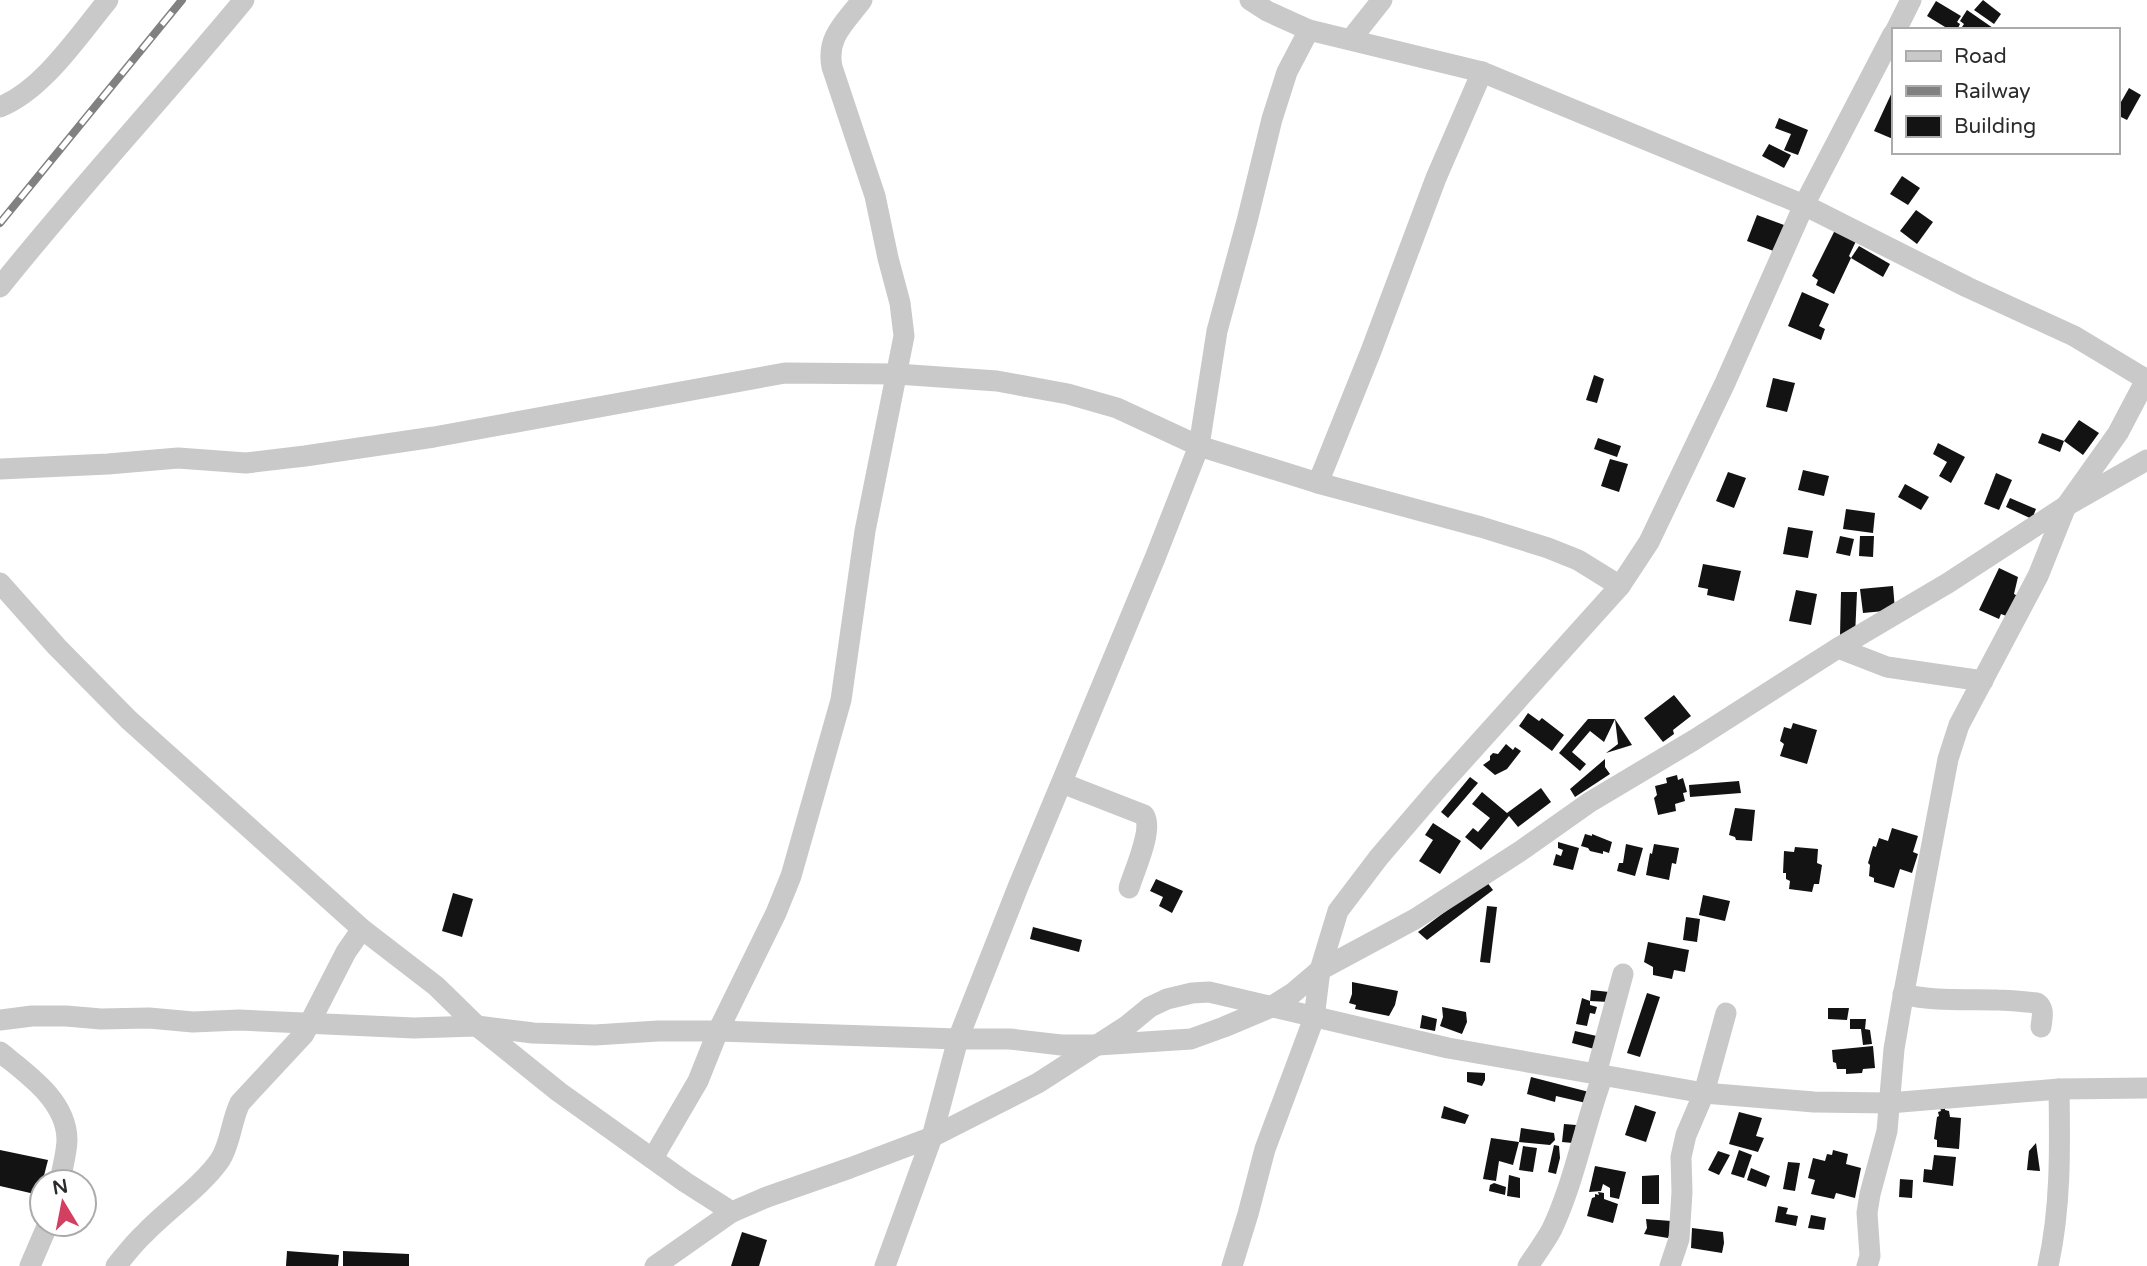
<svg xmlns="http://www.w3.org/2000/svg" width="2147" height="1266" viewBox="0 0 2147 1266" font-family="'Varela Round',sans-serif">
  <style>
    .building { fill: #131313 }
    .lines { fill: none; stroke-linecap: round; stroke-linejoin: round }
    .minor { stroke: #c9c9c9; stroke-width: 21 }
    .rail-casing { stroke: #818181; stroke-width: 8 }
    .rail { stroke: #fff; stroke-width: 5; stroke-dasharray: 16; stroke-linecap: butt }
  </style>
  <rect width="100%" height="100%" fill="#fff"/>
  <g class="building">
    <polygon points="1983,0 2001,14 1994,24 1974,10"/>
    <polygon points="1936,1 1961,16 1957,22 1960,24 1957,30 1950,30 1927,16"/>
    <polygon points="1967,10 1993,28 1992,30 1960,30 1964,24 1960,21"/>
    <polygon points="2129,88 2141,95 2127,120 2117,115 2117,109"/>
    <polygon points="1893,90 1893,139 1874,131"/>
    <polygon points="1779,118 1808,130 1798,155 1784,150 1791,134 1775,128"/>
    <polygon points="1769,144 1791,155 1784,168 1762,156"/>
    <polygon points="1902,176 1920,188 1908,205 1890,194"/>
    <polygon points="1916,210 1933,222 1917,244 1900,231"/>
    <polygon points="1757,215 1792,228 1781,254 1747,241"/>
    <polygon points="1836,228 1857,239 1849,256 1851,258 1834,294 1816,285 1818,280 1812,276"/>
    <polygon points="1859,246 1890,264 1883,277 1851,258"/>
    <polygon points="1802,292 1829,304 1819,326 1825,329 1821,340 1788,326"/>
    <polygon points="1594,375 1604,379 1597,403 1586,400"/>
    <polygon points="1773,378 1795,383 1787,412 1766,407"/>
    <polygon points="2079,420 2099,433 2083,455 2064,441"/>
    <polygon points="2042,433 2064,441 2060,452 2038,443"/>
    <polygon points="1598,438 1621,446 1617,457 1594,449"/>
    <polygon points="1938,443 1965,457 1951,483 1939,476 1947,462 1933,454"/>
    <polygon points="1610,459 1628,464 1619,492 1601,486"/>
    <polygon points="1803,470 1829,476 1824,496 1798,490"/>
    <polygon points="1728,472 1746,478 1734,508 1716,501"/>
    <polygon points="1996,473 2012,480 1999,510 1984,504"/>
    <polygon points="1905,484 1929,497 1921,510 1898,497"/>
    <polygon points="2010,498 2036,509 2032,519 2006,507"/>
    <polygon points="1846,509 1875,513 1873,533 1843,529"/>
    <polygon points="1788,527 1813,531 1808,558 1783,554"/>
    <polygon points="1840,536 1854,539 1850,556 1836,553"/>
    <polygon points="1860,536 1874,536 1873,557 1859,556"/>
    <polygon points="1703,564 1741,571 1734,601 1707,595 1708,589 1698,587"/>
    <polygon points="1999,568 2018,577 2014,594 2018,596 2009,617 2001,614 1999,619 1979,610"/>
    <polygon points="1893,586 1895,610 1863,613 1860,589"/>
    <polygon points="1796,590 1817,594 1811,625 1789,621"/>
    <polygon points="1841,592 1857,592 1855,636 1840,636"/>
    <polygon points="1674,695 1691,716 1673,730 1674,734 1663,742 1644,718"/>
    <polygon points="1528,713 1539,721 1542,718 1564,735 1552,751 1519,726"/>
    <polygon points="1588,719 1615,719 1604,742 1590,731 1572,752 1586,764 1580,771 1559,753"/>
    <polygon points="1615,719 1632,745 1606,753 1618,744"/>
    <polygon points="1793,723 1817,730 1807,764 1780,756 1784,744 1780,741 1784,727 1791,729"/>
    <polygon points="1506,744 1513,750 1515,747 1521,751 1507,769 1495,775 1483,765 1490,760 1490,756 1493,753 1498,754"/>
    <polygon points="1605,759 1605,767 1610,774 1575,797 1570,789"/>
    <polygon points="1677,775 1678,780 1683,778 1687,792 1683,793 1685,801 1675,804 1676,811 1658,815 1654,798 1657,795 1655,786 1667,783 1666,778"/>
    <polygon points="1470,777 1478,783 1448,818 1441,812"/>
    <polygon points="1739,781 1741,793 1690,797 1689,785"/>
    <polygon points="1541,788 1551,802 1518,827 1509,816 1481,850 1465,837 1473,828 1478,832 1490,818 1472,804 1482,792 1507,813"/>
    <polygon points="1735,808 1755,810 1752,841 1736,840 1735,837 1729,835"/>
    <polygon points="1433,823 1461,841 1440,874 1419,861 1433,840 1425,835"/>
    <polygon points="1892,828 1918,836 1913,852 1918,854 1912,873 1900,869 1894,888 1874,882 1874,878 1869,876 1870,865 1868,863 1873,846 1876,847 1879,838 1888,841"/>
    <polygon points="1585,834 1592,836 1592,834 1612,842 1609,853 1603,851 1603,854 1590,851 1588,848 1581,846"/>
    <polygon points="1558,842 1579,848 1573,870 1553,865 1556,854 1561,856 1563,850 1558,848"/>
    <polygon points="1626,844 1643,848 1635,876 1617,871 1619,863 1623,863"/>
    <polygon points="1654,844 1679,848 1676,864 1672,863 1669,880 1646,875 1650,853 1652,854"/>
    <polygon points="1795,847 1818,849 1817,863 1822,865 1819,884 1814,884 1812,892 1789,889 1790,881 1786,879 1786,873 1783,873 1784,851 1794,852"/>
    <polygon points="1156,879 1183,891 1172,913 1159,906 1163,897 1150,891"/>
    <polygon points="1486,881 1493,890 1427,940 1418,932"/>
    <polygon points="453,893 473,899 462,937 442,931"/>
    <polygon points="1703,895 1730,901 1725,921 1699,915"/>
    <polygon points="1487,906 1497,907 1490,963 1480,962"/>
    <polygon points="1686,917 1700,919 1697,942 1683,940"/>
    <polygon points="1033,927 1082,940 1079,952 1030,939"/>
    <polygon points="1648,942 1689,950 1685,972 1674,970 1672,979 1653,975 1653,967 1644,962"/>
    <polygon points="1352,982 1398,991 1395,1005 1389,1016 1355,1009 1356,1005 1349,1003 1352,994"/>
    <polygon points="1591,990 1609,992 1609,1002 1590,1001 1590,1005 1597,1007 1595,1014 1590,1013 1587,1026 1576,1024 1582,998 1590,1001"/>
    <polygon points="1647,993 1660,997 1640,1057 1627,1053"/>
    <polygon points="1442,1007 1466,1012 1467,1022 1462,1034 1440,1026 1443,1017"/>
    <polygon points="1828,1008 1849,1008 1847,1020 1828,1019"/>
    <polygon points="1422,1015 1437,1019 1435,1031 1420,1028"/>
    <polygon points="1850,1019 1866,1019 1865,1029 1870,1030 1872,1044 1863,1045 1861,1029 1850,1029"/>
    <polygon points="1575,1031 1601,1037 1598,1050 1572,1043"/>
    <polygon points="1873,1046 1875,1068 1863,1069 1862,1073 1846,1074 1846,1069 1837,1069 1836,1063 1833,1062 1832,1050"/>
    <polygon points="1467,1072 1485,1073 1485,1080 1482,1086 1467,1082"/>
    <polygon points="1531,1077 1589,1092 1586,1103 1556,1096 1555,1102 1527,1094"/>
    <polygon points="1635,1105 1656,1112 1646,1142 1625,1135"/>
    <polygon points="1444,1106 1469,1115 1465,1124 1441,1118"/>
    <polygon points="1945,1107 1945,1110 1949,1111 1950,1117 1961,1118 1959,1149 1937,1147 1937,1140 1934,1139 1937,1117 1939,1116 1938,1112 1941,1111 1940,1108"/>
    <polygon points="1739,1112 1762,1118 1756,1136 1764,1138 1758,1152 1729,1144"/>
    <polygon points="1564,1124 1576,1125 1573,1143 1562,1142"/>
    <polygon points="1521,1128 1554,1133 1555,1140 1550,1145 1519,1142"/>
    <polygon points="1491,1138 1519,1142 1513,1165 1499,1161 1496,1181 1483,1179"/>
    <polygon points="2036,1143 2040,1171 2027,1170 2029,1151"/>
    <polygon points="1554,1145 1559,1146 1560,1158 1556,1174 1548,1172"/>
    <polygon points="1523,1146 1537,1148 1533,1172 1519,1170"/>
    <polygon points="0,1150 48,1160 39,1195 0,1186"/>
    <polygon points="1739,1150 1752,1155 1744,1178 1731,1174"/>
    <polygon points="1833,1150 1848,1154 1846,1164 1861,1168 1855,1198 1836,1193 1834,1199 1811,1194 1815,1180 1808,1178 1813,1158 1825,1161 1827,1154 1832,1155"/>
    <polygon points="1718,1151 1730,1155 1719,1175 1708,1170"/>
    <polygon points="1934,1155 1956,1157 1953,1186 1923,1182 1924,1169 1932,1170"/>
    <polygon points="1788,1162 1800,1163 1795,1191 1783,1189"/>
    <polygon points="1595,1166 1626,1172 1619,1199 1610,1197 1610,1188 1603,1184 1601,1191 1589,1192"/>
    <polygon points="1751,1168 1770,1176 1766,1187 1747,1180"/>
    <polygon points="1509,1175 1520,1178 1520,1198 1507,1196"/>
    <polygon points="1659,1175 1659,1204 1642,1204 1642,1176"/>
    <polygon points="1900,1179 1913,1180 1912,1198 1899,1197"/>
    <polygon points="1494,1183 1506,1187 1505,1195 1489,1191 1490,1185"/>
    <polygon points="1598,1192 1604,1193 1604,1199 1618,1204 1613,1223 1587,1216 1592,1198 1595,1197 1595,1194 1599,1195"/>
    <polygon points="1778,1206 1788,1208 1786,1214 1798,1216 1796,1226 1775,1222"/>
    <polygon points="1811,1215 1826,1218 1824,1230 1808,1228"/>
    <polygon points="1646,1219 1671,1221 1671,1230 1668,1238 1644,1234 1647,1228"/>
    <polygon points="1692,1228 1723,1232 1724,1243 1722,1253 1691,1248"/>
    <polygon points="742,1232 767,1240 759,1266 731,1266"/>
    <polygon points="287,1251 339,1255 338,1266 286,1266"/>
    <polygon points="343,1251 409,1254 409,1266 343,1266"/>
  </g>
  <g class="lines">
    <g class="minor">
      <polyline points="1250,0 1267,11 1309,30 1482,72 1804,205 1967,287 2074,336 2147,380"/>
      <polyline points="1896,30 1911,0"/>
      <polyline points="1351,39 1382,0"/>
      <path d="M0,107c43,-17 79,-72 108,-107"/>
      <path d="M0,287c78,-98 164,-190 244,-287"/>
      <polyline points="0,469 108,464 178,458 246,463 305,456 434,437 785,373 897,374 997,381 1068,394 1117,408 1199,446 1318,483 1481,527 1548,548 1578,560 1620,586"/>
      <polyline points="1318,483 1371,351 1436,178 1482,72"/>
      <polyline points="0,583 57,647 129,720 362,929 436,986 477,1026 559,1092 685,1182 732,1212"/>
      <polyline points="1838,648 1887,667 1983,681"/>
      <path d="M1062,783l82,32c10,14 -10,56 -15,73"/>
      <path d="M1903,994c32,8 62,5 95,6 13,0 26,2 39,3 8,6 5,14 4,24"/>
      <polyline points="0,1020 32,1016 66,1016 101,1019 149,1018 193,1022 239,1020 414,1028 477,1026 533,1033 595,1035 658,1031 718,1031 958,1039 1010,1039 1061,1045 1098,1045 1191,1039 1224,1027 1269,1008 1293,993 1320,970 1338,911 1379,857 1440,786 1620,586 1649,542 1725,383 1804,205 1893,34"/>
      <path d="M0,1052c27,22 66,48 67,87 0,14 -5,29 -7,43"/>
      <polyline points="1596,1074 1623,974"/>
      <path d="M653,1158l45,-77 20,-50 58,-118 15,-37 50,-176 24,-169 39,-195 -4,-33 -12,-45 -13,-62 -43,-129c-6,-30 13,-44 30,-67"/>
      <polyline points="30,1266 48,1224"/>
      <path d="M116,1266c9,-11 18,-23 29,-33 22,-23 57,-47 75,-73 11,-17 11,-39 20,-57l64,-69 42,-82 16,-23"/>
      <polyline points="655,1266 732,1212 767,1197 850,1168 932,1137 1038,1083 1128,1025 1150,1007 1167,999 1192,993 1209,992 1448,1048 1704,1093 1814,1102 1889,1103 2059,1089 2147,1088"/>
      <polyline points="885,1266 932,1137 958,1039 1018,887 1155,558 1199,446 1217,331 1247,221 1272,119 1287,72 1309,30"/>
      <polyline points="1232,1266 1248,1214 1265,1149 1314,1018 1320,970 1415,919 1522,850 1590,802 1694,740 1838,648 1948,583 2066,506 2147,460"/>
      <path d="M1528,1266c8,-12 17,-24 24,-37 23,-49 32,-103 51,-154"/>
      <polyline points="1670,1266 1679,1239 1682,1192 1681,1157 1686,1135 1704,1093 1726,1013"/>
      <polyline points="1867,1266 1870,1256 1867,1213 1870,1194 1887,1131 1894,1049 1901,1008 1948,759 1959,725 2038,576 2066,506 2118,433 2147,378"/>
      <path d="M2048,1266c13,-58 12,-118 11,-177"/>
    </g>
    <g class="rail-casing">
      <polyline id="rail" points="0,223 182,0"/>
    </g>
    <use href="#rail" class="rail"/>
  </g>
  <rect x="1892" y="28" width="228" height="126" fill="#ffffff" stroke="#ababab" stroke-width="2"/>
  <rect x="1906" y="51" width="35" height="10" fill="#c9c9c9" stroke="#ababab" stroke-width="2"/>
  <text x="1954" y="63" font-size="21" fill="#2c2c2c">Road</text>
  <rect x="1906" y="86" width="35" height="10" fill="#818181" stroke="#ababab" stroke-width="2"/>
  <text x="1954" y="98" font-size="21" fill="#2c2c2c">Railway</text>
  <rect x="1906" y="116" width="35" height="21" fill="#131313" stroke="#ababab" stroke-width="2"/>
  <text x="1954" y="133" font-size="21" fill="#2c2c2c">Building</text>
  <g transform="translate(63 1203) rotate(350)"><circle r="33" fill="#ffffff" stroke="#ababab" stroke-width="2"/>
  <path d="M0-5L12 26L0 18L-12 26Z" fill="#d33f60"/>
  <text y="-10" font-size="19" font-weight="bold" text-anchor="middle" fill="#2c2c2c">N</text>
  </g>
</svg>
